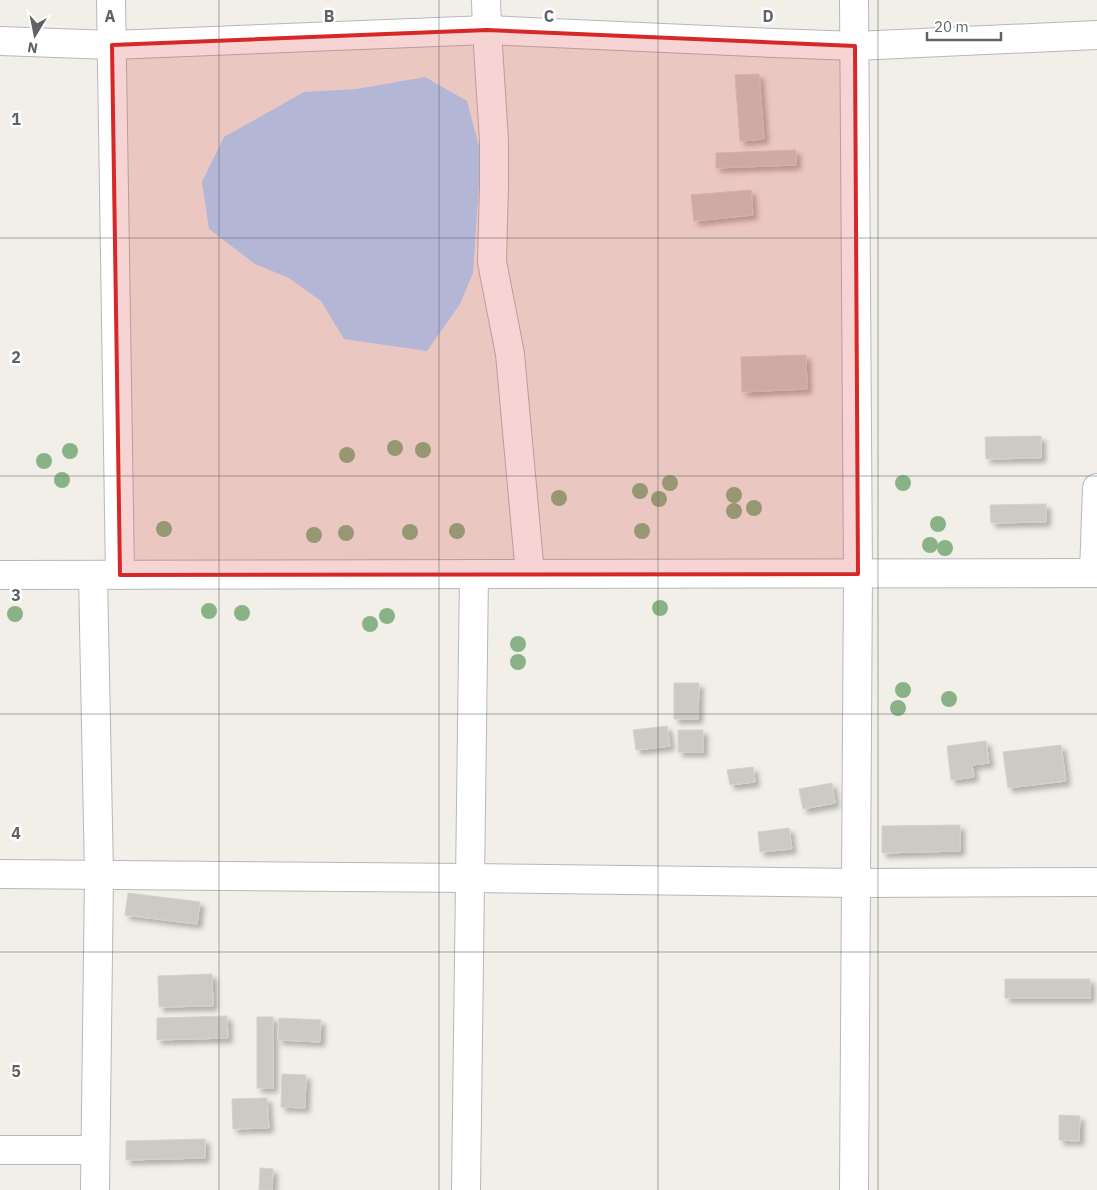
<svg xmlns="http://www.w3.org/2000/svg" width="1097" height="1190" viewBox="0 0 1097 1190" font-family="'IBM Plex Sans',sans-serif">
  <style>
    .water { fill: #aadaff }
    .building { fill: #cccac5; stroke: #d6d1c6; filter: url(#shadow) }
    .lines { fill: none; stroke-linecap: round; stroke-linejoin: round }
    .street-casing { stroke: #b5b8bc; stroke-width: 30 }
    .street { stroke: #fff; stroke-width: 28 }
    .tree { fill: #89b387 }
    .marked { fill: #d62828; fill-opacity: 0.2; stroke: #d62828; stroke-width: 4; stroke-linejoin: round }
    .grid { fill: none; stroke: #5f6368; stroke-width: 1; stroke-opacity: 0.55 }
    .grid-label { font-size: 16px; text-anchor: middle; font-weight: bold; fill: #5f6368; stroke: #fff; stroke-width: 5; stroke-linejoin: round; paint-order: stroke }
  </style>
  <defs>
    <filter id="shadow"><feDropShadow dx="4.5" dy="4.5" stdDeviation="2.5" flood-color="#0004"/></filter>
  </defs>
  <rect width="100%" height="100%" fill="#f1efe8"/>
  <polygon class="water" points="425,77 467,101 481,154 473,273 460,304 427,351 344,339 321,301 289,278 255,264 209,229 202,182 224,137 304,92 357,89"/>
  <g class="building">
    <polygon points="759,74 764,139 740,141 735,75"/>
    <polygon points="796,150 796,165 716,168 716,153"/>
    <polygon points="751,190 753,215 694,221 691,195"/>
    <polygon points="806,355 807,389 742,392 741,357"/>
    <polygon points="1041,436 1041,458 986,459 985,437"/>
    <polygon points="1046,504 1046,522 991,523 990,505"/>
    <polygon points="674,683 699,683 698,719 674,719"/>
    <polygon points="667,726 670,746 636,750 633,730"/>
    <rect x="678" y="730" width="25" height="22"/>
    <polygon points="986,741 989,763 972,765 974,777 951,780 947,746"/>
    <polygon points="1061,745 1066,781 1008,788 1003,752"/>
    <polygon points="753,767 755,782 730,785 727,770"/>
    <polygon points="832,783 835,803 803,809 799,789"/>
    <polygon points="960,825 960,851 882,853 882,826"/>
    <polygon points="789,828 792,849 760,852 758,832"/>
    <polygon points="128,893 200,902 197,924 125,915"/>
    <polygon points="212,974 213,1006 159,1007 158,976"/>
    <rect x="1005" y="979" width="85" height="19"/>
    <polygon points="227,1016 228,1038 157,1040 157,1018"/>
    <rect x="257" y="1017" width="16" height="71"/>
    <polygon points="279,1018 321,1020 320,1042 278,1040"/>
    <polygon points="282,1074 306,1075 305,1108 281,1107"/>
    <polygon points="267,1098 269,1128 233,1129 232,1099"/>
    <polygon points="1059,1115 1080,1116 1079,1141 1059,1140"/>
    <polygon points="205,1139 205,1158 126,1160 126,1141"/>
    <polygon points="260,1168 273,1169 272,1190 259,1190"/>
  </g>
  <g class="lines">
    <g class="street-casing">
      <g id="street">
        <polyline points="111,0 120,575"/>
        <polyline points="486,0 487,30 494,141 494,186 492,262 510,354 530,574"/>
        <polyline points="0,41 112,45 487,30 774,43 855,46 1097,35"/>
        <polyline points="1094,573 1097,488"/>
        <polyline points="0,575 1097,573"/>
        <polyline points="93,575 99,875 95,1190"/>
        <polyline points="0,874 470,878 856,883 1097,882"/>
        <polyline points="0,1150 95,1150"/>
        <polyline points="466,1190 474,574"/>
        <polyline points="854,1190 858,574 854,0"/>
      </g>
    </g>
    <use href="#street" class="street"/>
  </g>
  <g class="tree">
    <circle cx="395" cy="448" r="8"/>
    <circle cx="423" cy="450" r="8"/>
    <circle cx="70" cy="451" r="8"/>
    <circle cx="347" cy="455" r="8"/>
    <circle cx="44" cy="461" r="8"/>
    <circle cx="62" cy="480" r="8"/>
    <circle cx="670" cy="483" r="8"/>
    <circle cx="903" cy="483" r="8"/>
    <circle cx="640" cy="491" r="8"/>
    <circle cx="734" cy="495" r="8"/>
    <circle cx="559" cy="498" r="8"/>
    <circle cx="659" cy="499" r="8"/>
    <circle cx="754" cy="508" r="8"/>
    <circle cx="734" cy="511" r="8"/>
    <circle cx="938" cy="524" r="8"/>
    <circle cx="164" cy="529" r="8"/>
    <circle cx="457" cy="531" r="8"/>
    <circle cx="642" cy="531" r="8"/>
    <circle cx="410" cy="532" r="8"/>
    <circle cx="346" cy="533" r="8"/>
    <circle cx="314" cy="535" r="8"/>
    <circle cx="930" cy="545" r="8"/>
    <circle cx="945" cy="548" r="8"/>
    <circle cx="660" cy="608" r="8"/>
    <circle cx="209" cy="611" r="8"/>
    <circle cx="242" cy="613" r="8"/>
    <circle cx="15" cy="614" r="8"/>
    <circle cx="387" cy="616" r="8"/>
    <circle cx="370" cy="624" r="8"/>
    <circle cx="518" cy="644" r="8"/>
    <circle cx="518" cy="662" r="8"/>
    <circle cx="903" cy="690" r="8"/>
    <circle cx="949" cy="699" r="8"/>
    <circle cx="898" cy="708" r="8"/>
  </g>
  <path class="marked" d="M487,30l368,16 3,528 -738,1 -8,-530z"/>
  <path class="grid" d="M219,0v1190M439,0v1190M658,0v1190M878,0v1190M0,238h1097M0,476h1097M0,714h1097M0,952h1097"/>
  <g class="grid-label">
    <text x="110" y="22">A</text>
    <text x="329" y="22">B</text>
    <text x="549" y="22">C</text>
    <text x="768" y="22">D</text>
    <text x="16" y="125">1</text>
    <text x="16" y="363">2</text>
    <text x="16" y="601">3</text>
    <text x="16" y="839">4</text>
    <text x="16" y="1077">5</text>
  </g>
  <g transform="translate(35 35) rotate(190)" stroke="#ffffff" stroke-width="4" paint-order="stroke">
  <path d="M0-4L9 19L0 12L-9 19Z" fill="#5f6368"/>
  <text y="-8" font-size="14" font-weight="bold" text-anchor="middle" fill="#5f6368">N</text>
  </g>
  <path d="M927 32v8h74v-8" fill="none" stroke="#5f6368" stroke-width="2.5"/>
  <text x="934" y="32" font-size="15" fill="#5f6368" stroke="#ffffff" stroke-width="4" paint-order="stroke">20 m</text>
</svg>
